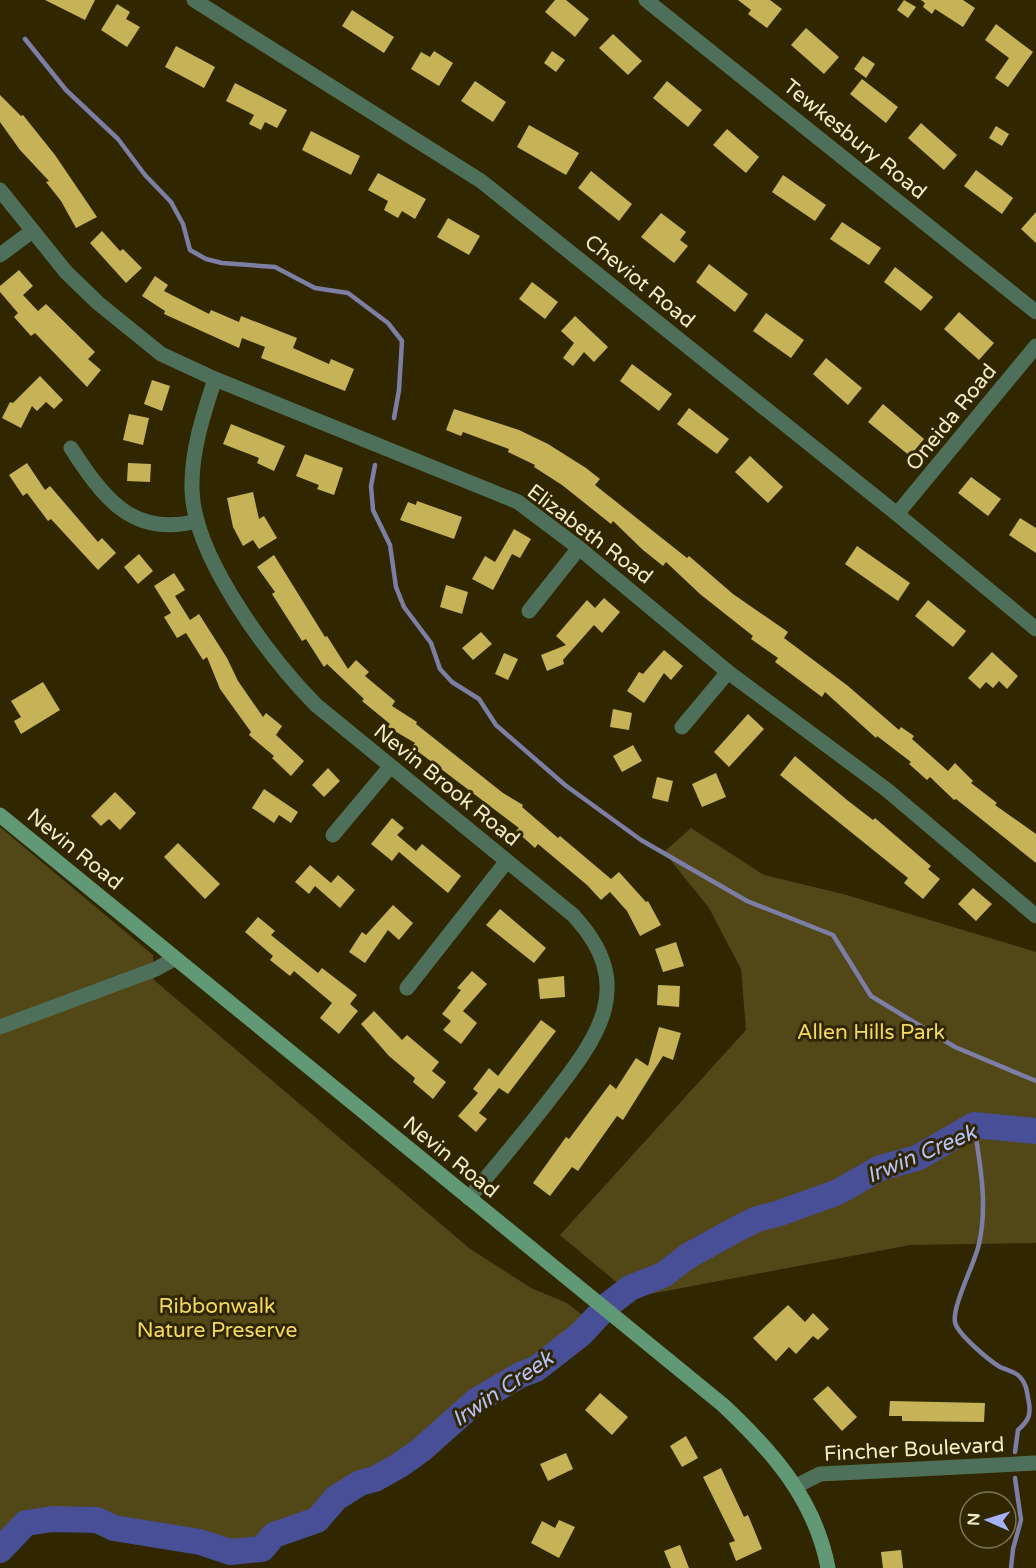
<svg xmlns="http://www.w3.org/2000/svg" width="1036" height="1568" viewBox="0 0 1036 1568" font-family="'Varela Round',sans-serif">
  <style>
    .green { fill: #524717 }
    .lines { fill: none; stroke-linecap: round; stroke-linejoin: round }
    .stream { stroke: #7c7ea5; stroke-width: 4.5 }
    .river { stroke: #484f96; stroke-width: 26 }
    .building { fill: #c7b357 }
    .street { stroke: #4e705b; stroke-width: 15 }
    .secondary { stroke: #619977; stroke-width: 15 }
    .labels { text-anchor: middle; stroke-width: 6; stroke-linejoin: round; paint-order: stroke }
    .street-label { font-size: 21px; fill: #f4ecc7; stroke: #302700 }
    .park-label { font-size: 21px; fill: #f4d95d; stroke: #302700 }
    .water-label { font-size: 22px; font-style: italic; fill: #b6c1fe; stroke: #302700 }
  </style>
  <rect width="100%" height="100%" fill="#302700"/>
  <g class="green">
    <polygon points="0,827 153,955 154,980 469,1248 531,1288 567,1303 591,1322 536,1369 520,1375 476,1401 421,1450 400,1465 375,1479 360,1483 336,1498 317,1520 274,1535 262,1549 230,1552 200,1542 114,1528 97,1520 53,1519 26,1523 0,1550"/>
    <polygon points="691,828 764,875 843,894 1036,952 1036,1243 910,1245 634,1297 560,1235 746,1030 741,969 709,908 664,852"/>
  </g>
  <g class="lines">
    <g class="stream">
      <polyline points="25,39 66,90 118,139 145,175 171,202 183,224 190,250 206,259 222,263 275,267 315,288 348,293 388,323 402,341 399,390 394,418"/>
      <polyline points="375,465 371,486 373,510 390,545 396,587 404,607 431,643 440,669 452,682 479,699 496,725 565,785 641,840 747,901 833,935 871,996 955,1047 1036,1081"/>
      <path d="M974,1125c6,39 14,79 5,119 -4,19 -27,62 -24,78 2,12 35,39 45,45 6,3 16,5 20,10 7,7 7,17 9,26 2,13 -1,18 -11,27l-3,22"/>
      <polyline points="1011,1568 1013,1549 1021,1520 1015,1478"/>
    </g>
    <polyline class="river" points="0,1550 26,1523 53,1519 97,1520 114,1528 200,1542 230,1552 262,1549 274,1535 317,1520 336,1498 360,1483 375,1479 400,1465 421,1450 476,1401 520,1375 536,1369 581,1334 608,1305 630,1288 663,1275 688,1256 737,1229 757,1219 780,1213 838,1192 880,1168 917,1158 974,1125 1036,1131"/>
  </g>
  <g class="building">
    <polygon points="45,0 95,0 85,20"/>
    <polygon points="555,0 566,0 589,19 575,37 545,12"/>
    <polygon points="738,0 770,0 782,9 767,28 748,14 751,10"/>
    <polygon points="904,0 916,7 908,18 897,10"/>
    <polygon points="921,0 963,0 975,8 963,27 935,9 932,14 923,7 925,3"/>
    <polygon points="117,4 130,12 126,19 140,27 127,47 101,30"/>
    <polygon points="352,10 394,37 384,53 342,26"/>
    <polygon points="996,24 1033,52 1008,87 995,78 1009,58 985,40"/>
    <polygon points="806,28 839,57 824,74 791,45"/>
    <polygon points="613,34 642,61 628,75 599,48"/>
    <polygon points="176,46 215,67 204,88 165,67"/>
    <polygon points="434,51 453,63 439,86 411,69 421,52 430,57"/>
    <polygon points="552,51 565,60 556,72 544,63"/>
    <polygon points="863,56 875,64 866,78 854,69"/>
    <polygon points="862,79 898,107 886,123 850,94"/>
    <polygon points="475,81 506,102 493,122 461,101"/>
    <polygon points="667,81 702,110 688,127 653,98"/>
    <polygon points="235,83 287,110 277,128 265,122 261,130 249,124 254,115 226,101"/>
    <polygon points="0,95 21,116 23,115 55,155 97,217 76,228 61,201 46,182 49,181 20,150 0,122"/>
    <polygon points="921,123 957,155 944,170 908,138"/>
    <polygon points="529,125 579,153 566,175 517,147"/>
    <polygon points="996,126 1009,134 1002,146 989,138"/>
    <polygon points="727,129 759,157 746,173 713,145"/>
    <polygon points="311,131 360,156 351,175 302,150"/>
    <polygon points="976,170 1013,198 1002,214 964,186"/>
    <polygon points="591,171 632,204 619,221 578,188"/>
    <polygon points="378,173 426,199 415,219 402,211 398,218 384,210 388,201 368,190"/>
    <polygon points="783,175 826,205 815,221 772,192"/>
    <polygon points="1036,212 1036,243 1021,229"/>
    <polygon points="661,213 686,232 680,240 688,246 674,263 641,237"/>
    <polygon points="448,218 480,236 469,255 437,237"/>
    <polygon points="842,222 881,248 869,265 830,239"/>
    <polygon points="102,231 120,251 123,249 142,268 126,283 90,243"/>
    <polygon points="709,264 748,294 735,312 696,282"/>
    <polygon points="895,267 933,297 921,311 884,282"/>
    <polygon points="19,270 33,286 23,295 38,311 46,304 95,352 88,359 101,370 87,387 35,333 31,336 14,317 18,313 0,292 0,286"/>
    <polygon points="155,276 168,285 164,291 209,314 211,310 239,322 241,316 297,338 293,348 329,364 331,359 354,369 345,391 261,358 265,347 242,338 239,348 164,314 165,311 142,296"/>
    <polygon points="532,282 558,302 545,319 519,299"/>
    <polygon points="959,312 994,343 979,360 944,329"/>
    <polygon points="766,313 804,340 791,358 753,331"/>
    <polygon points="575,316 608,347 594,362 584,352 573,366 563,358 574,343 561,331"/>
    <polygon points="826,358 862,388 848,405 813,374"/>
    <polygon points="632,364 672,394 659,411 620,381"/>
    <polygon points="40,376 63,400 54,409 46,402 37,411 32,406 21,428 2,418 10,402 13,403"/>
    <polygon points="152,380 170,386 162,411 144,404"/>
    <polygon points="883,404 924,439 910,456 868,422"/>
    <polygon points="689,408 729,439 717,454 677,424"/>
    <polygon points="454,409 519,430 548,444 586,468 600,479 595,485 687,558 689,556 733,594 788,632 784,638 848,686 899,730 901,727 914,736 912,739 948,771 955,763 973,781 971,783 997,803 995,805 1036,834 1036,863 956,799 954,800 930,777 927,780 909,764 911,762 877,736 876,738 825,692 822,697 775,662 778,658 751,639 753,636 700,594 666,562 663,566 643,550 613,521 611,524 562,485 534,467 535,465 508,452 509,449 463,432 461,436 446,430"/>
    <polygon points="129,414 149,418 143,445 123,440"/>
    <polygon points="231,424 285,446 274,471 257,463 259,458 223,444"/>
    <polygon points="305,454 343,468 334,495 317,489 319,485 296,476"/>
    <polygon points="750,456 783,487 768,503 735,472"/>
    <polygon points="27,463 45,490 50,486 98,542 102,538 116,553 98,570 51,519 48,521 27,493 23,496 9,475"/>
    <polygon points="128,463 151,464 150,482 127,481"/>
    <polygon points="971,477 1001,499 988,516 958,493"/>
    <polygon points="253,492 259,519 264,516 277,538 259,549 253,540 243,546 233,527 227,498"/>
    <polygon points="417,501 462,517 454,539 400,520 408,502 416,505"/>
    <polygon points="1020,518 1036,528 1036,553 1009,535"/>
    <polygon points="514,529 531,539 520,558 512,554 493,590 472,579 485,556 495,562"/>
    <polygon points="857,546 910,583 898,601 845,564"/>
    <polygon points="139,554 153,571 138,584 124,567"/>
    <polygon points="274,555 325,637 327,636 348,669 356,660 369,672 365,676 395,701 392,706 417,722 416,724 503,793 523,805 522,807 558,838 560,836 611,879 619,872 646,902 648,901 661,925 640,936 627,911 610,892 601,900 587,885 538,844 535,848 516,831 519,828 412,747 415,743 388,727 390,724 362,701 364,699 327,664 324,667 306,639 302,641 272,594 275,592 257,567"/>
    <polygon points="174,573 185,590 175,596 190,620 199,614 227,658 238,681 263,717 266,713 282,726 276,735 304,761 291,776 272,758 274,756 249,735 251,732 220,689 207,657 203,660 186,633 177,638 164,617 171,613 154,586"/>
    <polygon points="446,585 468,592 462,614 440,607"/>
    <polygon points="604,598 620,612 602,633 594,625 563,660 564,664 547,671 541,655 566,645 556,636 587,600 595,608"/>
    <polygon points="928,600 966,631 953,647 915,616"/>
    <polygon points="481,632 492,644 473,660 462,648"/>
    <polygon points="664,650 683,666 671,680 664,673 644,703 627,691 639,672 643,674"/>
    <polygon points="992,652 1018,676 1007,689 999,681 993,688 986,682 980,689 968,678"/>
    <polygon points="504,653 518,659 508,680 495,674"/>
    <polygon points="43,682 60,710 21,734 14,721 21,717 11,701"/>
    <polygon points="613,709 632,713 629,730 610,727"/>
    <polygon points="748,714 764,729 729,767 714,752"/>
    <polygon points="633,745 642,761 622,772 613,756"/>
    <polygon points="795,756 847,800 873,820 875,818 931,866 928,869 940,879 923,899 904,883 908,878 780,775"/>
    <polygon points="328,768 340,781 324,797 312,785"/>
    <polygon points="716,773 726,797 702,807 692,784"/>
    <polygon points="657,777 673,781 668,802 652,798"/>
    <polygon points="264,789 298,812 291,823 279,815 274,823 252,808"/>
    <polygon points="115,792 136,813 120,830 109,819 101,826 91,816"/>
    <polygon points="392,818 404,828 397,835 416,851 422,844 461,876 448,893 399,852 392,861 371,844"/>
    <polygon points="178,843 220,884 205,899 164,857"/>
    <polygon points="310,865 331,883 338,875 355,890 340,908 315,886 309,894 295,882"/>
    <polygon points="973,888 992,904 976,921 958,904"/>
    <polygon points="393,905 413,923 399,940 388,930 365,963 349,952 362,932 366,935"/>
    <polygon points="500,909 546,948 534,963 486,925"/>
    <polygon points="258,917 275,931 271,935 318,973 322,968 357,995 350,1004 358,1011 339,1034 320,1018 332,1003 294,971 290,976 270,960 273,956 245,932"/>
    <polygon points="676,942 684,966 663,972 655,949"/>
    <polygon points="472,971 487,984 463,1011 477,1023 461,1044 443,1030 451,1021 442,1014 461,990 457,988"/>
    <polygon points="564,976 565,997 540,999 538,979"/>
    <polygon points="658,985 680,986 679,1007 657,1005"/>
    <polygon points="374,1011 402,1040 407,1035 439,1062 432,1071 446,1082 433,1099 413,1082 415,1078 389,1056 361,1024"/>
    <polygon points="541,1020 556,1031 508,1094 499,1088 479,1113 487,1119 476,1132 458,1116 478,1093 473,1089 489,1068 498,1076"/>
    <polygon points="659,1027 681,1033 673,1060 663,1056 623,1120 617,1116 578,1171 572,1167 550,1196 533,1183 566,1137 569,1139 610,1084 616,1089 636,1058 648,1066"/>
    <polygon points="788,1305 805,1322 813,1313 829,1329 818,1340 813,1336 796,1354 789,1347 776,1361 753,1338"/>
    <polygon points="828,1386 857,1417 842,1431 813,1399"/>
    <polygon points="600,1393 628,1417 612,1435 585,1410"/>
    <polygon points="890,1401 985,1403 984,1422 902,1421 902,1416 889,1416"/>
    <polygon points="686,1436 698,1458 682,1467 670,1446"/>
    <polygon points="566,1453 573,1469 548,1481 540,1464"/>
    <polygon points="721,1468 744,1517 748,1515 762,1549 736,1561 729,1543 735,1541 703,1477"/>
    <polygon points="559,1520 575,1527 559,1558 531,1543 542,1521 555,1528"/>
    <polygon points="680,1545 689,1568 671,1568 664,1551"/>
    <polygon points="901,1550 903,1568 883,1568 881,1552"/>
  </g>
  <g class="lines">
    <g class="street">
      <polyline points="194,0 481,181 897,514 1036,629"/>
      <polyline points="646,0 1036,312"/>
      <polyline points="0,190 66,272 98,303 161,354 215,379 518,502 579,548 728,672 887,790 1036,916"/>
      <polyline points="0,255 31,232"/>
      <path d="M215,379c-12,36 -24,73 -23,111 2,68 78,168 124,215l257,210c65,70 26,121 -23,184 -26,34 -54,67 -81,99"/>
      <path d="M71,448c32,49 61,90 126,73"/>
      <polyline points="897,514 1036,346"/>
      <polyline points="529,611 579,548"/>
      <polyline points="682,727 728,672"/>
      <polyline points="333,835 390,767"/>
      <polyline points="407,988 507,861"/>
      <polyline points="0,1027 156,969 174,959"/>
      <polyline points="796,1486 820,1474 1036,1463"/>
    </g>
    <path class="secondary" d="M0,815l723,590c49,46 92,94 105,163"/>
  </g>
  <g class="labels">
    <g class="street-label">
      <text transform="translate(855 139) rotate(39)" y="7">Tewkesbury Road</text>
      <text transform="translate(640 281) rotate(39)" y="7">Cheviot Road</text>
      <text transform="translate(951 417) rotate(-51)" y="7">Oneida Road</text>
      <text transform="translate(590 534) rotate(37)" y="7">Elizabeth Road</text>
      <text transform="translate(447 785) rotate(39)" y="7">Nevin Brook Road</text>
      <text transform="translate(75 849) rotate(39)" y="7">Nevin Road</text>
      <text transform="translate(451 1157) rotate(39)" y="7">Nevin Road</text>
      <text transform="translate(914 1449) rotate(-3)" y="7">Fincher Boulevard</text>
    </g>
    <g class="park-label">
      <text x="871" y="1039">Allen Hills Park</text>
      <text x="217" y="1313">Ribbonwalk<tspan x="217" dy="24">Nature Preserve</tspan></text>
    </g>
    <g class="water-label">
      <text transform="translate(921 1153) rotate(-23)" y="8">Irwin Creek</text>
      <text transform="translate(502 1388) rotate(-34)" y="8">Irwin Creek</text>
    </g>
  </g>
  <g transform="translate(988 1520) rotate(273)"><circle r="28" fill="#302700" stroke="#7e7650" stroke-width="1.5"/>
  <path d="M0-4.5L10 22L0 15L-10 22Z" fill="#a5b1fc"/>
  <text y="-9" font-size="16" font-weight="bold" text-anchor="middle" fill="#f4ecc7">N</text>
  </g>
</svg>
